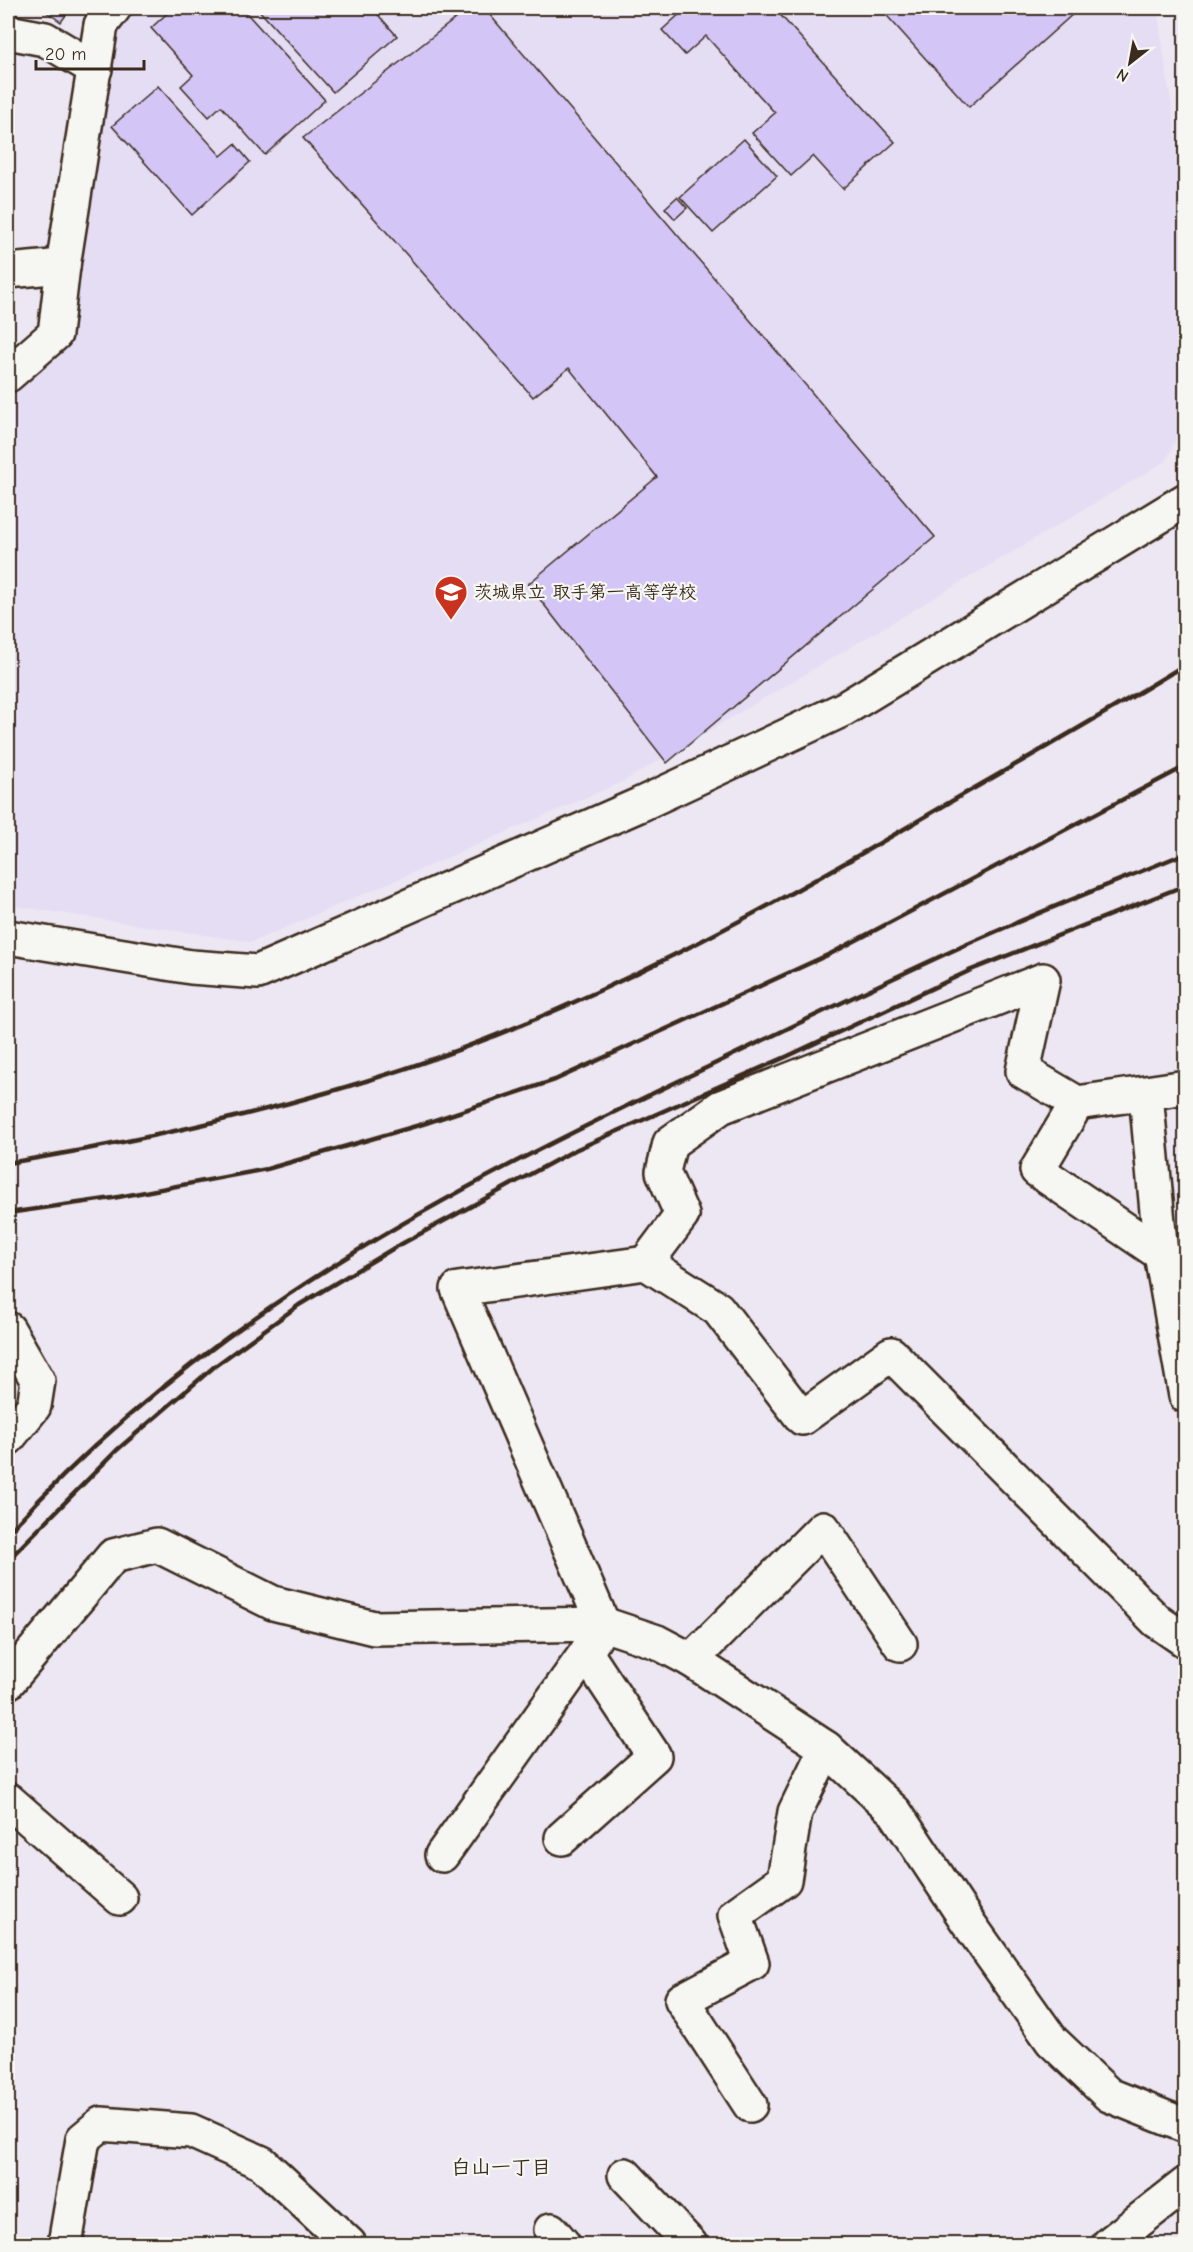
<svg xmlns="http://www.w3.org/2000/svg" width="1193" height="2252" viewBox="0 0 1193 2252" font-family="'Comic Neue','Klee One',sans-serif">
  <style>
    .built { fill: #e4ddf4 }
    .building { fill: #d3c5f6; stroke: #3b2a1e; stroke-width: 1.5 }
    .lines { fill: none; stroke-linecap: round; stroke-linejoin: round }
    .minor-casing { stroke: #3b2a1e; stroke-width: 38 }
    .tertiary-casing { stroke: #3b2a1e; stroke-width: 38 }
    .minor { stroke: #f6f6f2; stroke-width: 33 }
    .tertiary { stroke: #f6f6f2; stroke-width: 33 }
    .rail { stroke: #3b2a1e; stroke-width: 4.5 }
    .labels { text-anchor: middle; stroke-width: 4.5; stroke-linejoin: round; paint-order: stroke }
    .poi-label { font-size: 18px; font-weight: bold; fill: #3b2a1e; stroke: #f6f6f2; text-anchor: start }
    .neighbourhood-label { font-size: 20px; font-weight: bold; fill: #3b2a1e; stroke: #f6f6f2 }
  </style>
  <rect width="100%" height="100%" fill="#ece7f3"/>
  <filter id="ink" filterUnits="userSpaceOnUse"><feTurbulence type="fractalNoise" baseFrequency=".0167" numOctaves="2"/><feDisplacementMap in="SourceGraphic" scale="12" xChannelSelector="R" yChannelSelector="G"/><feConvolveMatrix kernelMatrix="1 2 1 2 8 2 1 2 1" color-interpolation-filters="sRGB"/></filter>
  <g filter="url(#ink)">
    <polygon class="built" points="134,8 1157,8 1186,205 1185,418 1166,461 622,782 252,942 8,905 8,397 66,347 112,38"/>
    <g class="building">
      <polygon points="41,8 71,8 61,22"/>
      <polygon points="173,8 242,8 325,100 265,155 221,106 209,117 181,86 193,75 151,28"/>
      <polygon points="257,8 372,8 397,36 333,92"/>
      <polygon points="469,8 484,8 935,537 667,763 528,584 657,477 569,368 533,397 303,138"/>
      <polygon points="680,8 774,8 895,142 843,189 813,156 791,176 752,133 775,113 706,36 685,55 662,30 683,11"/>
      <polygon points="880,8 1069,8 1074,13 969,107"/>
      <polygon points="158,86 221,156 235,144 250,162 192,215 112,126"/>
      <polygon points="744,139 777,176 713,233 680,197"/>
      <polygon points="677,197 687,208 675,219 665,208"/>
    </g>
    <g class="lines">
      <g class="minor-casing">
        <g id="minor">
          <polyline points="8,32 45,39 95,69"/>
          <polyline points="8,271 63,266"/>
          <polyline points="8,375 55,334 63,266 101,25 114,8"/>
          <polyline points="1186,1087 1077,1103 1037,1170 1161,1254 1186,1396"/>
          <polyline points="1146,1094 1161,1254"/>
          <polyline points="646,1263 682,1215 663,1172 670,1143 721,1107 1043,980 1023,1071 1077,1103"/>
          <polyline points="8,1329 38,1381 34,1406 8,1438"/>
          <polyline points="691,1660 823,1528 900,1644"/>
          <polyline points="8,1682 113,1556 157,1545 273,1603 374,1628 603,1624 657,1642 691,1660 826,1748 895,1812 967,1921 1052,2041 1109,2095 1186,2126"/>
          <polyline points="8,1800 120,1898"/>
          <polyline points="562,1838 654,1756 586,1653 603,1624 458,1289 646,1263 718,1309 802,1418 891,1354 1157,1621 1186,1641"/>
          <polyline points="442,1855 586,1653"/>
          <polyline points="750,2105 682,2000 752,1963 735,1915 784,1880 795,1812 826,1748"/>
          <polyline points="625,2175 690,2244"/>
          <polyline points="551,2230 563,2244"/>
          <polyline points="65,2244 83,2139 101,2124 191,2131 262,2163 349,2244"/>
          <polyline points="1109,2244 1186,2184"/>
        </g>
      </g>
      <g class="tertiary-casing">
        <polyline id="tertiary" points="8,937 191,967 258,972 639,805 844,709 1186,500"/>
      </g>
      <use href="#minor" class="minor"/>
      <use href="#tertiary" class="tertiary"/>
      <g class="rail">
        <path d="M8,1163c134,-22 267,-52 396,-94 191,-64 368,-162 541,-264 80,-46 162,-92 241,-141"/>
        <polyline points="8,1213 113,1198 267,1169 423,1124 555,1080 832,953 1186,766"/>
        <path d="M8,1533c196,-216 440,-343 700,-466 85,-41 169,-82 255,-121 73,-33 148,-62 223,-93"/>
        <polyline points="8,1560 117,1450 215,1366 299,1305 394,1248 575,1150 788,1056 971,970 1186,885"/>
      </g>
    </g>
  </g>
  <defs>
    <g id="school-pin" transform="scale(1.725)"><path d="M0 17L-7.5 6A9.5 9.5 0 1 1 7.5 6Z" fill="#c8321e" stroke="#f6f6f2"/><path d="M0-5L7-2L0 1L-7-2ZM-4 1L0 2.5L4 1V4Q0 6-4 4Z" fill="#fff"/></g>
  </defs>
  <g fill-rule="evenodd">
    <use href="#school-pin" x="451" y="592"/>
  </g>
  <g class="labels">
    <g class="poi-label">
      <text x="474" y="598">茨城県立 取手第一高等学校</text>
    </g>
    <g class="neighbourhood-label">
      <text x="501" y="2174">白山一丁目</text>
    </g>
  </g>
  <rect width="1193" height="2252" fill="none" stroke="#f6f6f2" stroke-width="30"/>
  <rect x="15" y="15" width="1163" height="2222" fill="none" stroke="#3b2a1e" stroke-width="2" filter="url(#ink)"/>
  <g transform="translate(1130 63) rotate(211)" stroke="#f6f6f2" stroke-width="4.5" paint-order="stroke">
  <path d="M0-4.5L10 22L0 15L-10 22Z" fill="#3b2a1e"/>
  <text y="-9" font-size="16" font-weight="bold" text-anchor="middle" fill="#3b2a1e">N</text>
  </g>
  <path d="M36 60v9h108v-9" fill="none" stroke="#3b2a1e" stroke-width="3"/>
  <text x="45" y="60" font-size="18" fill="#3b2a1e" stroke="#f6f6f2" stroke-width="4.5" paint-order="stroke">20 m</text>
</svg>
